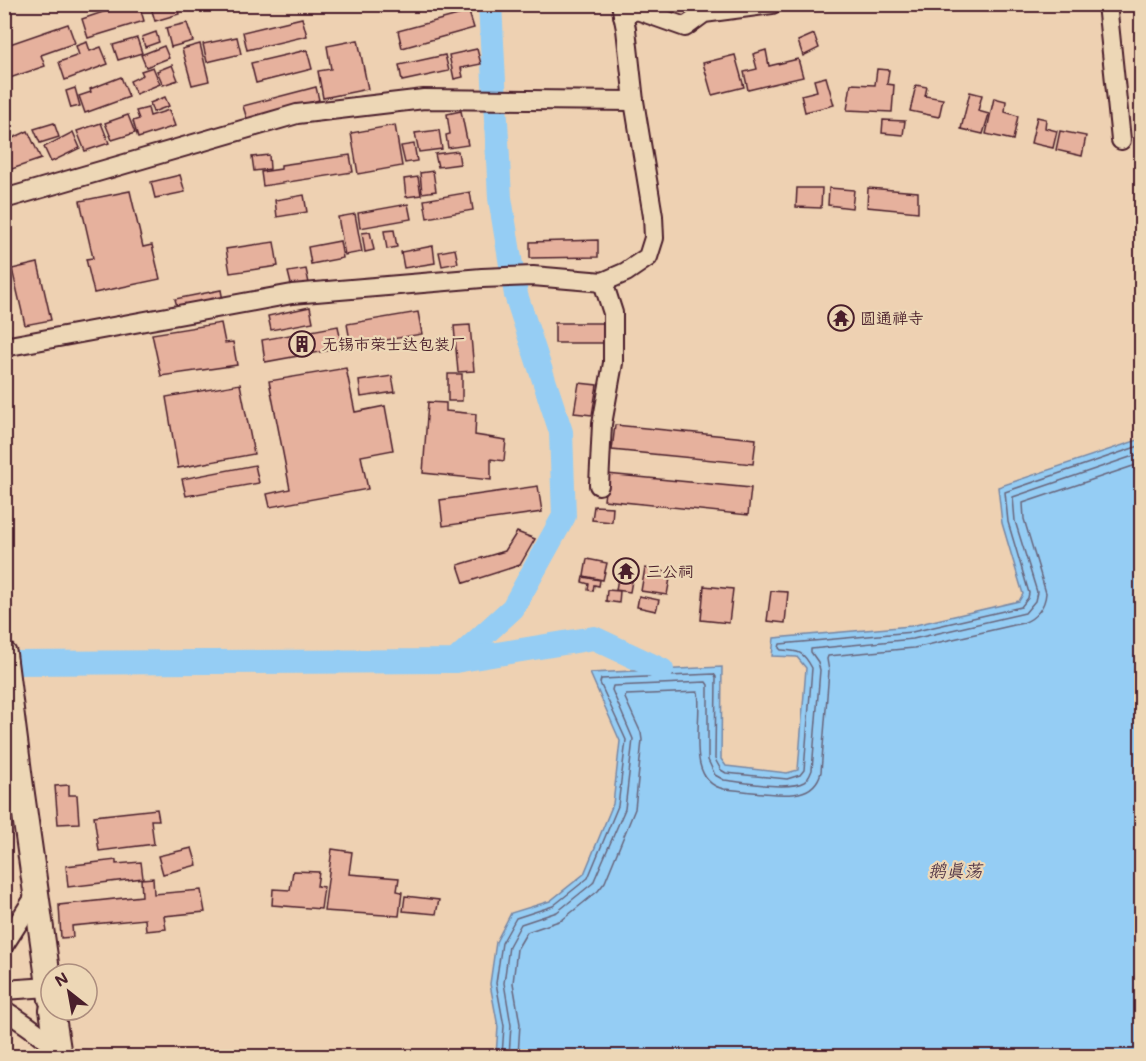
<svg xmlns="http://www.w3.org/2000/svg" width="1146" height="1061" viewBox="0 0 1146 1061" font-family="Mali,'LXGW WenKai TC',sans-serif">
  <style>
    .water { fill: #95cdf4; stroke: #7787a4; stroke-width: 1.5 }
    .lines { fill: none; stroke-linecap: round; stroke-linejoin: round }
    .shore { stroke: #68657b; stroke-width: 1.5 }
    .river { stroke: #95cdf4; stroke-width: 24 }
    .building { fill: #e6b19d; stroke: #4a1f2b; stroke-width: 1.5 }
    .minor-casing { stroke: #4a1f2b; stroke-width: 22 }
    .major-casing { stroke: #4a1f2b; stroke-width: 28 }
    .minor { stroke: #edd7b6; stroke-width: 18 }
    .major { stroke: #edd7b6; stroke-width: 24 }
    .labels { text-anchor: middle; stroke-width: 4.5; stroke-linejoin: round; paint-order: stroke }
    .poi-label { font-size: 16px; fill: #4a1f2b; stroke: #edd7b6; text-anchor: start }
    .water-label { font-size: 18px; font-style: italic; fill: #553949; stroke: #edd7b6 }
  </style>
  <rect width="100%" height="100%" fill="#eed1b2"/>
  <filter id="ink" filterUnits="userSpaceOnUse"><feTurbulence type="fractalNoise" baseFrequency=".0167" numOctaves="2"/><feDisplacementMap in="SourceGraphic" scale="12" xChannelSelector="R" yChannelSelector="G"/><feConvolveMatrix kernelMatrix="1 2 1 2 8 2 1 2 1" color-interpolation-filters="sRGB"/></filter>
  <g filter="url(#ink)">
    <polygon class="water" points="1141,439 1141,1056 496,1056 498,1027 490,984 496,942 511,913 550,901 584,874 613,804 620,741 590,673 722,667 721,759 726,766 787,773 798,770 806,668 797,657 772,656 774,638 911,626 1019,601 1023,594 1002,523 998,487"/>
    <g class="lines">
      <g class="shore">
        <path d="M502,1056l2,-30 -8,-43 6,-40 14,-25 37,-12 35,-28 30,-72 8,-66 -26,-57 1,-4 113,-5 2,3 -1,82 6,11 5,3 61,6 13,-4 4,-5 8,-102c-9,-17 -13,-17 -31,-18l-2,-2 1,-4 132,-12 109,-25 7,-9 1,-5 -21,-71 -3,-30 137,-47"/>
        <path d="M509,1056l2,-31 -7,-42 5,-37 12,-22 36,-12 36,-29 32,-74 8,-70 -21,-49 1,-4 93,-4 2,3v75l7,15 9,5c20,2 64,11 80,2 5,-3 6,-7 8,-12l8,-100 -2,-8 -7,-10v-3l102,-10 112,-26 10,-12 2,-9 -22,-71 -2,-24 129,-44"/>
        <path d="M518,1056l2,-32 -7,-41 4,-34 10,-17 35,-12 36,-29 7,-9 30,-73 7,-69 -1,-7 -16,-35 1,-3 72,-3c5,28 -14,89 26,97 13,1 26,3 39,4 22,2 51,6 58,-21l8,-101 -2,-12 1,-3 86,-8 109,-25c13,-5 22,-16 23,-30l-22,-74 -1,-16 119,-40"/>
      </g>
      <g class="river">
        <polyline points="455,661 513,608 564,516 561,432 516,295 500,198 490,4"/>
        <polyline points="4,663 455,661 594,638 662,670"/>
      </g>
    </g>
    <g class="building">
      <polygon points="127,4 139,4 144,21 88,38 82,19"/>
      <polygon points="150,4 177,4 179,14 155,21"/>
      <polygon points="469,12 474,28 402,48 398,31"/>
      <polygon points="302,18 307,36 247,50 243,32"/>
      <polygon points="187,23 193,41 171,47 166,28"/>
      <polygon points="68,24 75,43 41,55 45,66 4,80 4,46"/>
      <polygon points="156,32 159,42 145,47 142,37"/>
      <polygon points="814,34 819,48 803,56 798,41"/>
      <polygon points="237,37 241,54 207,62 203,44"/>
      <polygon points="137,38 142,53 118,60 113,45"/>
      <polygon points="358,40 368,89 323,98 318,71 331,69 327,46"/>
      <polygon points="87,42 90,51 101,47 108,64 65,80 59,62 79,55 76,46"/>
      <polygon points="200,44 209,81 192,85 182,49"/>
      <polygon points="164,46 169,58 146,67 141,55"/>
      <polygon points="477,49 481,64 461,68 463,77 454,79 449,55"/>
      <polygon points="307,50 312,69 256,83 251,63"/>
      <polygon points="766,50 769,66 798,59 803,77 748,90 744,72 757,69 753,54"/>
      <polygon points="445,55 449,71 402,81 399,65"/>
      <polygon points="735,55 744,87 712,95 703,63"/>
      <polygon points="172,65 178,80 163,85 157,71"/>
      <polygon points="153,67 160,84 136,94 130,81 143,75 141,71"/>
      <polygon points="877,69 889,70 887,84 894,85 892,112 847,110 851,84 875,85"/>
      <polygon points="121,77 129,97 85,113 79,96 91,92 90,89"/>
      <polygon points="826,77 834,105 805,112 801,95 817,91 814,80"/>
      <polygon points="916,85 927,87 925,96 943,99 939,117 910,111"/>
      <polygon points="316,87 319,100 247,119 243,106"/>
      <polygon points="75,88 80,106 71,108 66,91"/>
      <polygon points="970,92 982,95 978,111 989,114 983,134 961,129"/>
      <polygon points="165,97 169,106 153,112 150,103"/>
      <polygon points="994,98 1006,101 1005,112 1018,116 1013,140 986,134"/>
      <polygon points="4,99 13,138 28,131 41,159 9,170 4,167"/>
      <polygon points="148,108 150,116 169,110 175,126 138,138 133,121 139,119 136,111"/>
      <polygon points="461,111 468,145 448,148 446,135 450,134 447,114"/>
      <polygon points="128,115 135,133 112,140 105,123"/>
      <polygon points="1037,117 1046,119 1045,128 1057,131 1053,148 1031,143"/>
      <polygon points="883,120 905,121 903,135 882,133"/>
      <polygon points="54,123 59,137 40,143 34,129"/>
      <polygon points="101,123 109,143 85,151 77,131"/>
      <polygon points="395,125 402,166 358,174 351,133"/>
      <polygon points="439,130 442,149 419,152 415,133"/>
      <polygon points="1060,131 1086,136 1082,156 1056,150"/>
      <polygon points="73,132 80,148 51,162 44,147"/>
      <polygon points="414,144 417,161 405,163 401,146"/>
      <polygon points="458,151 460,164 438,167 435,154"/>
      <polygon points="269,155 270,169 254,171 252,157"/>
      <polygon points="350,155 353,172 263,186 261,172 281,169 281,165"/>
      <polygon points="433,171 436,191 422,193 420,173"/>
      <polygon points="180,175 185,192 155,198 151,182"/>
      <polygon points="418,177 421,195 406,197 404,179"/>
      <polygon points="797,188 822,188 821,208 796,207"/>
      <polygon points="829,188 854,190 852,208 828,205"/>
      <polygon points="868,188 918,192 918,212 867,207"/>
      <polygon points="130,191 143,247 152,245 160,279 94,293 86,259 93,258 80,201"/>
      <polygon points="470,192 473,210 427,218 424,200"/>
      <polygon points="304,195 307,212 277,217 275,200"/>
      <polygon points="408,204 411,219 360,228 358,213"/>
      <polygon points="355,214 362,252 345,255 338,217"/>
      <polygon points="394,230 397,247 387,249 384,231"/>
      <polygon points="370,232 374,250 365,252 362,233"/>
      <polygon points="598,240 598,257 530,258 530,242"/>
      <polygon points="340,241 343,258 311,264 308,247"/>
      <polygon points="274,242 278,266 230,273 226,249"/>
      <polygon points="433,246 435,263 404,268 401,252"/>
      <polygon points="455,249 458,263 442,266 439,252"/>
      <polygon points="38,263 51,320 25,325 12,269"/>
      <polygon points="306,269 310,288 293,292 288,272"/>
      <polygon points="221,290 223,301 178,310 175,299"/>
      <polygon points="310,307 313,322 271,330 268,316"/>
      <polygon points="418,312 422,334 351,346 347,324"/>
      <polygon points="221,323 225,343 233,342 237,365 161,376 152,334"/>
      <polygon points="555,323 606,323 605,343 555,343"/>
      <polygon points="470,325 474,371 458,372 454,326"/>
      <polygon points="338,326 342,348 265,362 262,340"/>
      <polygon points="346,368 355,412 385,406 393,450 361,456 368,489 270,507 267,494 290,489 269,381"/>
      <rect x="448" y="374" width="14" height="27"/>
      <polygon points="392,376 395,392 361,397 359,381"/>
      <polygon points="579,383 597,385 592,415 574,413"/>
      <polygon points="240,384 254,454 178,468 166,397"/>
      <polygon points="428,402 446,403 446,411 476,414 475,435 506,440 504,461 491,459 491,480 423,473"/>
      <polygon points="615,425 756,439 753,464 612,450"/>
      <polygon points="255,465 259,483 186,496 182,479"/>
      <polygon points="607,474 751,488 748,515 604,500"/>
      <polygon points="538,486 542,512 443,526 440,500"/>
      <polygon points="594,506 613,507 612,522 592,520"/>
      <polygon points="517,532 535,539 520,565 464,583 458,565 505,551"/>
      <polygon points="587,559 607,563 603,580 584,576"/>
      <polygon points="645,568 671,573 667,595 641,591"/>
      <polygon points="619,572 633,575 630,592 616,590"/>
      <polygon points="583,577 600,580 599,586 594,585 593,591 588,590 589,584 582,582"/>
      <polygon points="704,586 733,589 729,623 701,620"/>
      <polygon points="607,590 620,591 619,603 606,601"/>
      <polygon points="771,591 788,592 785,623 767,621"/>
      <polygon points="639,596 659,600 656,611 637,607"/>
      <polygon points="69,785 69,795 77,795 79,823 58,824 55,786"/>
      <polygon points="157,809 159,820 151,820 154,844 99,851 94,816"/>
      <polygon points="192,848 197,865 163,874 158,856"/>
      <polygon points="332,849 352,852 349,874 399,878 397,891 402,892 399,916 324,911"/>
      <polygon points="116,860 116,864 141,862 143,878 68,887 66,866"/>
      <polygon points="293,871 319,872 317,886 324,887 321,909 272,905 273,889 290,890"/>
      <polygon points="153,878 154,894 201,890 205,912 164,916 166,929 146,931 145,919 72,926 73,937 61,938 59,905 142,896 141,879"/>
      <polygon points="405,896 439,900 436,914 403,911"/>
    </g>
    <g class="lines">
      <g class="minor-casing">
        <g id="minor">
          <polyline points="1107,4 1121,140"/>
          <polyline points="623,15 637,10 685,27 704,13 772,4"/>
          <polyline points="4,199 297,114 424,99 634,101"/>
          <polyline points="4,347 292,294 482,278 533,276 603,282 626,272 648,257 654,238 653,216 634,101 626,29 621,4"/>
          <polyline points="599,485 602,424 613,363 613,313 603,282"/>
          <polyline points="4,945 36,895"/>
          <polyline points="4,990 49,987"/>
          <path d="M4,1010c19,12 38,25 54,40"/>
        </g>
      </g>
      <g class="major-casing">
        <g id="major">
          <polyline points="4,654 20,780 51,999"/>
          <polyline points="52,1010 59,1056"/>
        </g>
      </g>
      <use href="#minor" class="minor"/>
      <use href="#major" class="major"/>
    </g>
  </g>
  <defs>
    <g id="temple-ring" transform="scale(1.35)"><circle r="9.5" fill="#edd7b6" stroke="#4a1f2b" stroke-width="1.5"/><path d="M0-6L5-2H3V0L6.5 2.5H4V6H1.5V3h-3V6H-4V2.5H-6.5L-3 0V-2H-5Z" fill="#4a1f2b"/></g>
    <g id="building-ring" transform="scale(1.35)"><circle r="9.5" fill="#edd7b6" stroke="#4a1f2b" stroke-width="1.5"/><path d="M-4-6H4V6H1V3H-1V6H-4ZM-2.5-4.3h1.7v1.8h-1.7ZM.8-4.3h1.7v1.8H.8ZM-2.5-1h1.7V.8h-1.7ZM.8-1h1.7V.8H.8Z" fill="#4a1f2b"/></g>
  </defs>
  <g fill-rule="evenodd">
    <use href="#temple-ring" x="841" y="318"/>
    <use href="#building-ring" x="302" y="344"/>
    <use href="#temple-ring" x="626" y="571"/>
  </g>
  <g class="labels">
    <g class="poi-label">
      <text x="860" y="324">圆通禅寺</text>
      <text x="322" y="350">无锡市荣士达包装厂</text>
      <text x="646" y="577">三公祠</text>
    </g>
    <g class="water-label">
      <text x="955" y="877">鹅真荡</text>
    </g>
  </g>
  <rect width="1146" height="1061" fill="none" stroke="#edd7b6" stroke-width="24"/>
  <rect x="12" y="12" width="1122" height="1037" fill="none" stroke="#4a1f2b" stroke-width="2" filter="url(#ink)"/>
  <g transform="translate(69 992) rotate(329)"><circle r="28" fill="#edd7b6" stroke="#ac8d7e" stroke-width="1.5"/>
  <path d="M0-4.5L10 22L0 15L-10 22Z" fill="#4a1f2b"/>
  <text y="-9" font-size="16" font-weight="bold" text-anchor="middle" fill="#4a1f2b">N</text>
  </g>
</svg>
